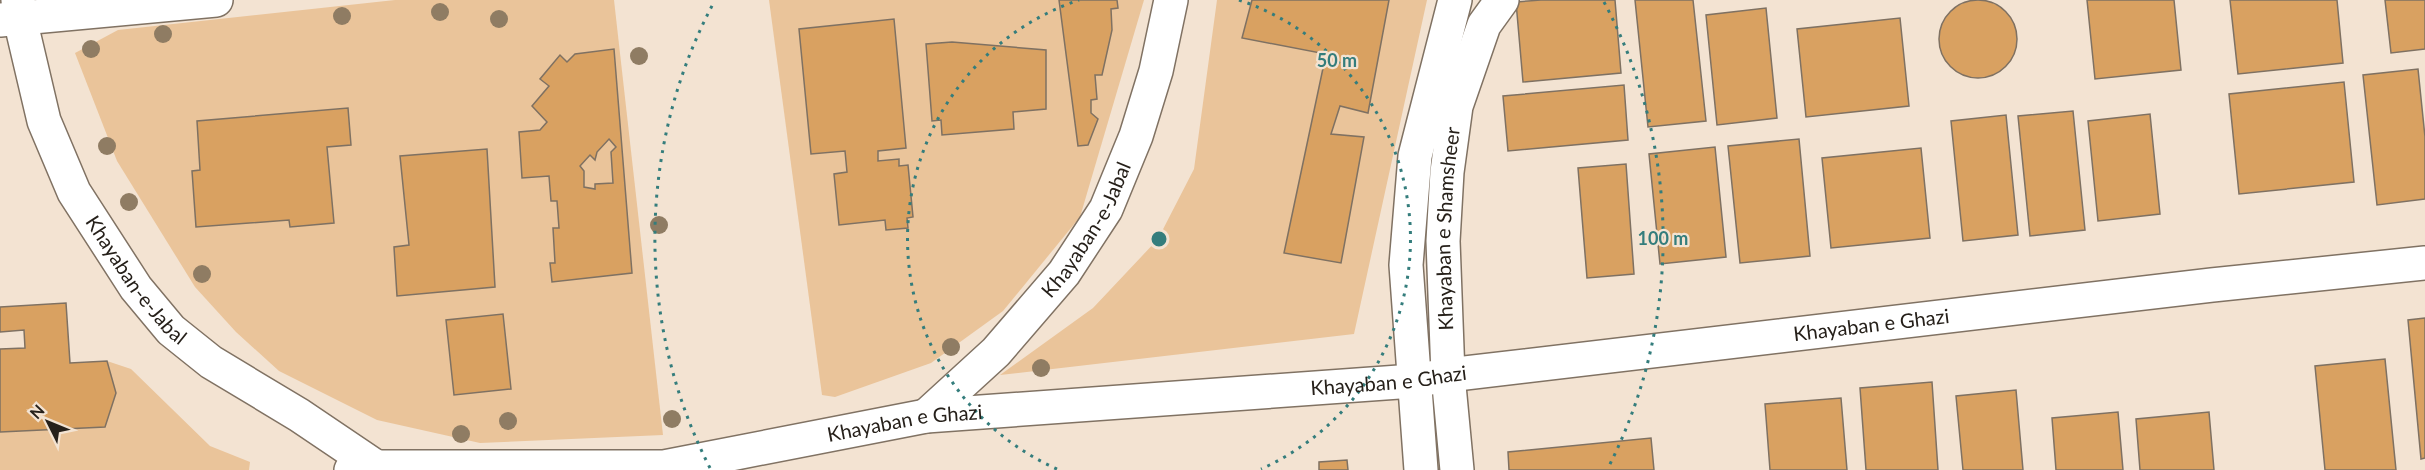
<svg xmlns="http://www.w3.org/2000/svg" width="2425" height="470" viewBox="0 0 2425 470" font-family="Lato,sans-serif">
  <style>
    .green { fill: #eac49a }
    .building { fill: #d9a161; stroke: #7f7162; stroke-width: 1.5; fill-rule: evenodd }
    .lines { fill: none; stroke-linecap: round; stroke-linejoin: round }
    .street-casing { stroke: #807263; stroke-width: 36 }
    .secondary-casing { stroke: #807263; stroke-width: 36 }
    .street { stroke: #fff; stroke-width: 33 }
    .secondary { stroke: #fff; stroke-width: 33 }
    .tree { fill: #8f7c63 }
    .ring { fill: none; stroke: #347d7c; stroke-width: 3; stroke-dasharray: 3 6 }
    .labels { text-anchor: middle; stroke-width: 4.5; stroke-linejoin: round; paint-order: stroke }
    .street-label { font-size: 20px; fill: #26201a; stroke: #f3e3d2 }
    .centre { fill: #347d7c; stroke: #f3e3d2; stroke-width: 3 }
    .ring-label { font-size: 18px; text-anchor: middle; font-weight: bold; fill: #347d7c; stroke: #f3e3d2; stroke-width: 4.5; stroke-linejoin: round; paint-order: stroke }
  </style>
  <rect width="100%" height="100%" fill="#f3e3d2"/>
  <g class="green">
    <polygon points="395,0 614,0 663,435 480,443 377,420 279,371 236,332 195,287 117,161 75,53 118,30"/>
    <polygon points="769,0 1144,0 1080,217 1003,311 931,363 835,397 822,395"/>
    <polygon points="1217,0 1427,0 1354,334 1000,375 1093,308 1158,239 1194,169"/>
    <polygon points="107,361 131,369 210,446 250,462 249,470 0,470 0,432 105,427 116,393"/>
  </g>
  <g class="building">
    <circle cx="1978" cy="39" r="39"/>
    <polygon points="1059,0 1117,0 1118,8 1111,9 1112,30 1102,75 1095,75 1097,99 1091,100 1091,113 1098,119 1088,145 1078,146"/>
    <polygon points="1252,0 1389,0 1368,113 1340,106 1331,134 1364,137 1341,263 1284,253 1326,54 1242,38"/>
    <polygon points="1541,0 1615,0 1621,73 1523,82 1516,2"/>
    <polygon points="1635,0 1693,0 1706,121 1648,127"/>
    <polygon points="2087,0 2174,0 2181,70 2095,79"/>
    <polygon points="2230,0 2337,0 2343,63 2238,74"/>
    <polygon points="2385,0 2425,0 2425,49 2391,53"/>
    <polygon points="1766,8 1777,118 1717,125 1706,15"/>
    <polygon points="1900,18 1909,106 1806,117 1797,29"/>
    <polygon points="894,19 906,148 878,151 878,161 899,159 899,166 908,165 913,217 907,218 908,228 886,230 885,220 839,225 834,174 847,172 845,151 811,154 799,29"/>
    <polygon points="952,42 1046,50 1046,109 1013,112 1014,129 942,135 941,120 932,121 926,44"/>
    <path d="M614,49l18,224 -80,9 -2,-19h5l-2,-35h6l-2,-27h-6l-2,-25 -27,2 -3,-46 21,-2 7,-8 -15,-16 17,-20 -9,-7 20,-24 7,7 8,-8zM609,139l7,8 -5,5 2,31 -18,1v5l-11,-2v-16l-4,-5 10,-11 5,5 2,-8z"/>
    <polygon points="2418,69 2425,137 2425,199 2377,205 2363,75"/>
    <polygon points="2344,82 2354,182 2239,194 2229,94"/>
    <polygon points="1624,85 1628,140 1508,151 1503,96"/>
    <polygon points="348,108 351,145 327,147 334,223 290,227 289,220 196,227 192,171 200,170 197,121"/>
    <polygon points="2073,111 2085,230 2030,236 2018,116"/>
    <polygon points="2150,114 2160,214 2098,221 2088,121"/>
    <polygon points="2006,115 2018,235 1963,241 1951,121"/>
    <polygon points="1799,139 1810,256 1740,263 1728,146"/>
    <polygon points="1715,147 1726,257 1660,264 1649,154"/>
    <polygon points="1921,148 1930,238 1831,248 1822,158"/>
    <polygon points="487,149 495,287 397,296 394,247 409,245 400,156"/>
    <polygon points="1626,164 1634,274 1587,278 1578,168"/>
    <polygon points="66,303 70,363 107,361 116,393 105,427 0,432 0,349 25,348 24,330 0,332 0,307"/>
    <polygon points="503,314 511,389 454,395 446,320"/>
    <polygon points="2425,318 2425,458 2421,459 2408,320"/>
    <polygon points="2385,359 2396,470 2325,470 2315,366"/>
    <polygon points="1932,382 1938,470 1866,470 1860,388"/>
    <polygon points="2016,390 2023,470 1963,470 1956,396"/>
    <polygon points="1841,398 1847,470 1770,470 1765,404"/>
    <polygon points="2118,412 2123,470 2056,470 2052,418"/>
    <polygon points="2209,412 2214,470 2140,470 2136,419"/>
    <polygon points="1651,438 1654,470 1509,470 1508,452"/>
    <polygon points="1347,460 1348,470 1319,470 1319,462"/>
  </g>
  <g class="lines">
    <g class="street-casing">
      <g id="street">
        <path id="s1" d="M18,0l2,19 24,102 30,71 62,96 35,42 40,32 88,53 77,52"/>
        <polyline points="0,20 216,0"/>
        <path id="s2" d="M926,416l70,-64 68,-79 42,-64 30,-73 20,-65 15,-71"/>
        <path id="s3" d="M351,470l25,-3h288l262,-51 487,-35 35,-6 764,-90 213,-22"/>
      </g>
    </g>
    <g class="secondary-casing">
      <g id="secondary">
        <polyline points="1421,470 1406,265 1415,156 1455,0"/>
        <path id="s4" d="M1457,470l-9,-95 -5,-134 4,-69 9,-66 28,-81 18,-25"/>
      </g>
    </g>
    <use href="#street" class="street"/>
    <use href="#secondary" class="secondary"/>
  </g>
  <g class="tree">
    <circle cx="440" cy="12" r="9"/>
    <circle cx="342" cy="16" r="9"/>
    <circle cx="499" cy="19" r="9"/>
    <circle cx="163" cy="34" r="9"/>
    <circle cx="91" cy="49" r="9"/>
    <circle cx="639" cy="56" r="9"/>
    <circle cx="107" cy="146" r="9"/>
    <circle cx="129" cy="202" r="9"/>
    <circle cx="659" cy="225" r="9"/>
    <circle cx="202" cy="274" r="9"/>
    <circle cx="951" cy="347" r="9"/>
    <circle cx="1041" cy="368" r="9"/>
    <circle cx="672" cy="419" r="9"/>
    <circle cx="508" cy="421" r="9"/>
    <circle cx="461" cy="434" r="9"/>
  </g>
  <g class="ring">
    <path d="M1057 469A252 252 0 0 1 1079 0M1239 0A252 252 0 0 1 1261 469"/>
    <path d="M710 468A504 504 0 0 1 714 2M1604 2A504 504 0 0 1 1608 468"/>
  </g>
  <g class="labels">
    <g class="street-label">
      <text dy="7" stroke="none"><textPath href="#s2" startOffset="248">Khayaban-e-Jabal</textPath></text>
      <text dy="7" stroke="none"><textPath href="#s4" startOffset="242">Khayaban e Shamsheer</textPath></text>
      <text dy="7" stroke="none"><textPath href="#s1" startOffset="309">Khayaban-e-Jabal</textPath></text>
      <text dy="7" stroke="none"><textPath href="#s3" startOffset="1530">Khayaban e Ghazi</textPath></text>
      <text dy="7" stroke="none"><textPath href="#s3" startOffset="1044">Khayaban e Ghazi</textPath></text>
      <text dy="7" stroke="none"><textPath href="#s3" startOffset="558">Khayaban e Ghazi</textPath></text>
    </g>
  </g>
  <circle cx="1159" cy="239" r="9" class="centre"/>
  <g class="ring-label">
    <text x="1337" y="67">50 m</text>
    <text x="1663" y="245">100 m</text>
  </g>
  <g transform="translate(48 422) rotate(313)" stroke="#f3e3d2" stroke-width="4.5" paint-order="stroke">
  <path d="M0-4.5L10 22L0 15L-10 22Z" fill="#26201a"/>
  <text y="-9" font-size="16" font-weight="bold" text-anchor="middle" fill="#26201a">N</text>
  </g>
</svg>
